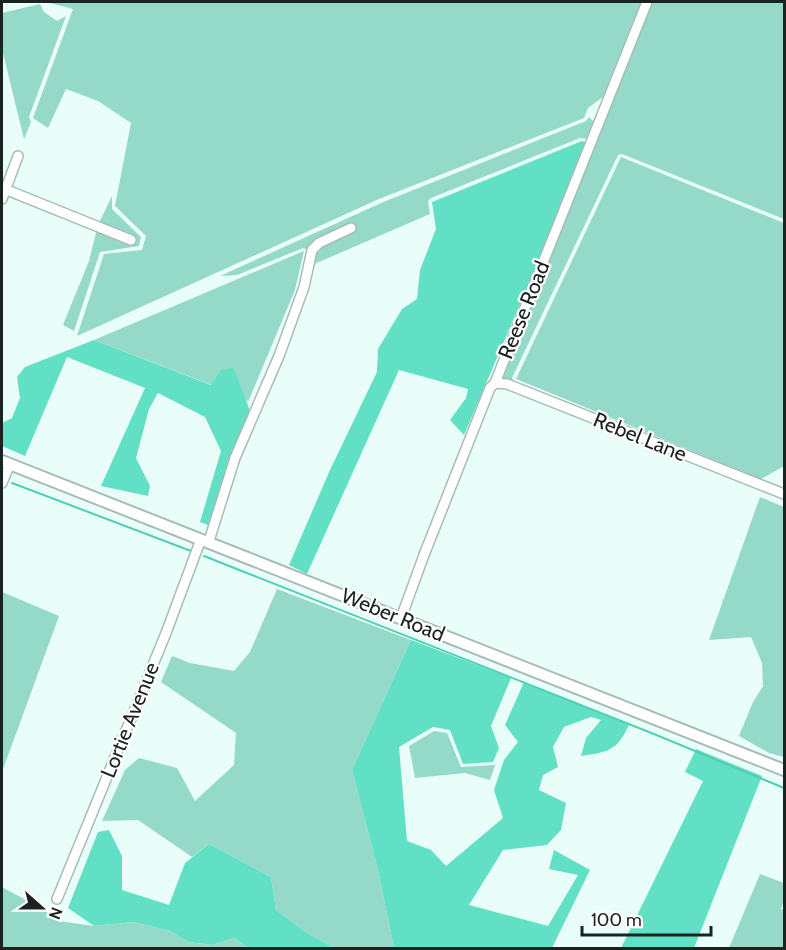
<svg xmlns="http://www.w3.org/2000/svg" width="786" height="950" viewBox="0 0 786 950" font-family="Cabin,sans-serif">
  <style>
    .green { fill: #95d9c8 }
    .forest { fill: #61e0c5 }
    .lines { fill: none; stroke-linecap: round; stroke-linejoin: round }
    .stream { stroke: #4ecfb5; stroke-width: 2 }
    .minor-casing { stroke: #a8bcb6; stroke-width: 12 }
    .tertiary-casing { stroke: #a8bcb6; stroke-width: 14 }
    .minor { stroke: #fff; stroke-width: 9 }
    .tertiary { stroke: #fff; stroke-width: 10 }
    .labels { text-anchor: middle; stroke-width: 4.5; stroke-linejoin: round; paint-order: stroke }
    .street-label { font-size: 21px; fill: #1b2321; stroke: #fff }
  </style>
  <rect width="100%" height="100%" fill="#e9fef8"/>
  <g class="green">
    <polygon points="46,2 641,2 603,97 588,108 584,118 379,199 77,336 104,254 142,250 146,236 115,206 131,123 98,101 66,89 48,128 33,118 73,9"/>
    <polygon points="645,2 784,2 784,219 622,154 618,155 512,378 515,382 506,387 489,387 589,139 580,138 431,198 428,201 430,214 305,268 308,250 303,248 237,275 220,276 381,203 586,121 589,117 595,123"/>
    <polygon points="40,4 44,12 57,21 66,16 29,117 31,122 24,139 2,49 2,13"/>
    <polygon points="621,157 784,223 784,466 761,479 516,379"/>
    <polygon points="112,196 112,209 141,237 139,246 100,252 74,331 63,325 89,261 98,225"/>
    <polygon points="304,251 295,290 248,402 244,397 234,368 212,385 94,340"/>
    <polygon points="760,497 784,507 784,757 769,753 739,736 753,702 763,686 762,663 751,637 709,640"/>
    <polygon points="277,589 411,640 352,770 378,870 394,948 334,948 307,933 276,910 271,877 209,844 192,857 138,820 102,821 125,770 139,758 177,768 195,801 234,765 236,733 161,682 172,656 190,663 234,671 250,652"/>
    <polygon points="2,592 59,616 2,772"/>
    <polygon points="434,731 447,733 461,767 495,765 490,780 465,773 415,778 409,746"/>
    <polygon points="760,874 784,883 784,900 781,909 784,910 784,948 729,948"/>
    <polygon points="2,887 44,910 58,921 94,926 133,922 170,931 189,942 212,945 234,938 249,948 2,948"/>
  </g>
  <g class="forest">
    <polygon points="582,141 589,143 464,435 450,420 466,398 468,389 399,370 307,574 289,565 330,470 377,372 378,349 402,309 417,299 420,270 436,229 432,202"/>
    <polygon points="94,340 211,385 221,370 234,368 250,411 235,446 208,525 200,522 221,451 205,417 158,393 149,409 136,458 150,486 148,496 101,486 145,388 67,357 25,456 2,446 2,423 12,418 20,398 17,377 25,367"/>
    <path d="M411,640l100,38 -20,48 8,22 -6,14 -30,2 -13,-34 -17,-3 -34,20 8,94 24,9 15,16 57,-48 -9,-28 10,-30 14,-18 -13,-17 19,-43 105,43c-12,26 -21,27 -48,31l5,-18 15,-18 -10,-3 -27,10 -11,20 5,20 -15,8 -4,15 27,13 -5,27 -14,15 -44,5 -34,55 79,21 30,-51 -29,-6 5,-19 36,20 -38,78h-158l-16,-78 -26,-100z"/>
    <polygon points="696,749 762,776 694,948 621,948 703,781 685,772"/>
    <polygon points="109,830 122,856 122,890 169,905 185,863 209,844 271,877 276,910 307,933 334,948 249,948 234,938 212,945 189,942 170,931 133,922 94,926 68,908 98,832"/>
  </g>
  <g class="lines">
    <g class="stream">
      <polyline points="12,483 191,551"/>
      <polyline points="204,556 654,734 784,788"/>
    </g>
    <g class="minor-casing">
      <g id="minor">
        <polyline points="2,188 131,240"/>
        <polyline points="2,199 18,156"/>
        <polyline points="495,383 507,384 784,494"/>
        <polyline points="2,483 10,464"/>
        <polyline points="209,541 235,458 279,356 304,287 312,250 319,243 351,228"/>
        <polyline points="401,618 424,555 490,388 495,383 647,2"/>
        <polyline points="57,899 166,633 201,539"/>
      </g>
    </g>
    <g class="tertiary-casing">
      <polyline id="tertiary" points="2,461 784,770"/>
    </g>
    <use href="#minor" class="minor"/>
    <use href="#tertiary" class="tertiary"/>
  </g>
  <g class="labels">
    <g class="street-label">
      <text transform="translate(524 310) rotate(-68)" y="7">Reese Road</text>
      <text transform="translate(640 437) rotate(22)" y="7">Rebel Lane</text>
      <text transform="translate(393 615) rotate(22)" y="7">Weber Road</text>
      <text transform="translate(130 720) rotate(-68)" y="7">Lortie Avenue</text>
    </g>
  </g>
  <rect width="786" height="950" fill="none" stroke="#1b2321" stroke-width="6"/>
  <g transform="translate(42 908) rotate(111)" stroke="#ffffff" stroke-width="4.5" paint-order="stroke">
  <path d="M0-4.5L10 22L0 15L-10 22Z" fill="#1b2321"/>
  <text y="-9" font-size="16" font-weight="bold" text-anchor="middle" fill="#1b2321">N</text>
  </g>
  <path d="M582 926v9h129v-9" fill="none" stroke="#1b2321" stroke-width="3"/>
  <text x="591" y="926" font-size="18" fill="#1b2321" stroke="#ffffff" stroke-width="4.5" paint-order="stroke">100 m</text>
</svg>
